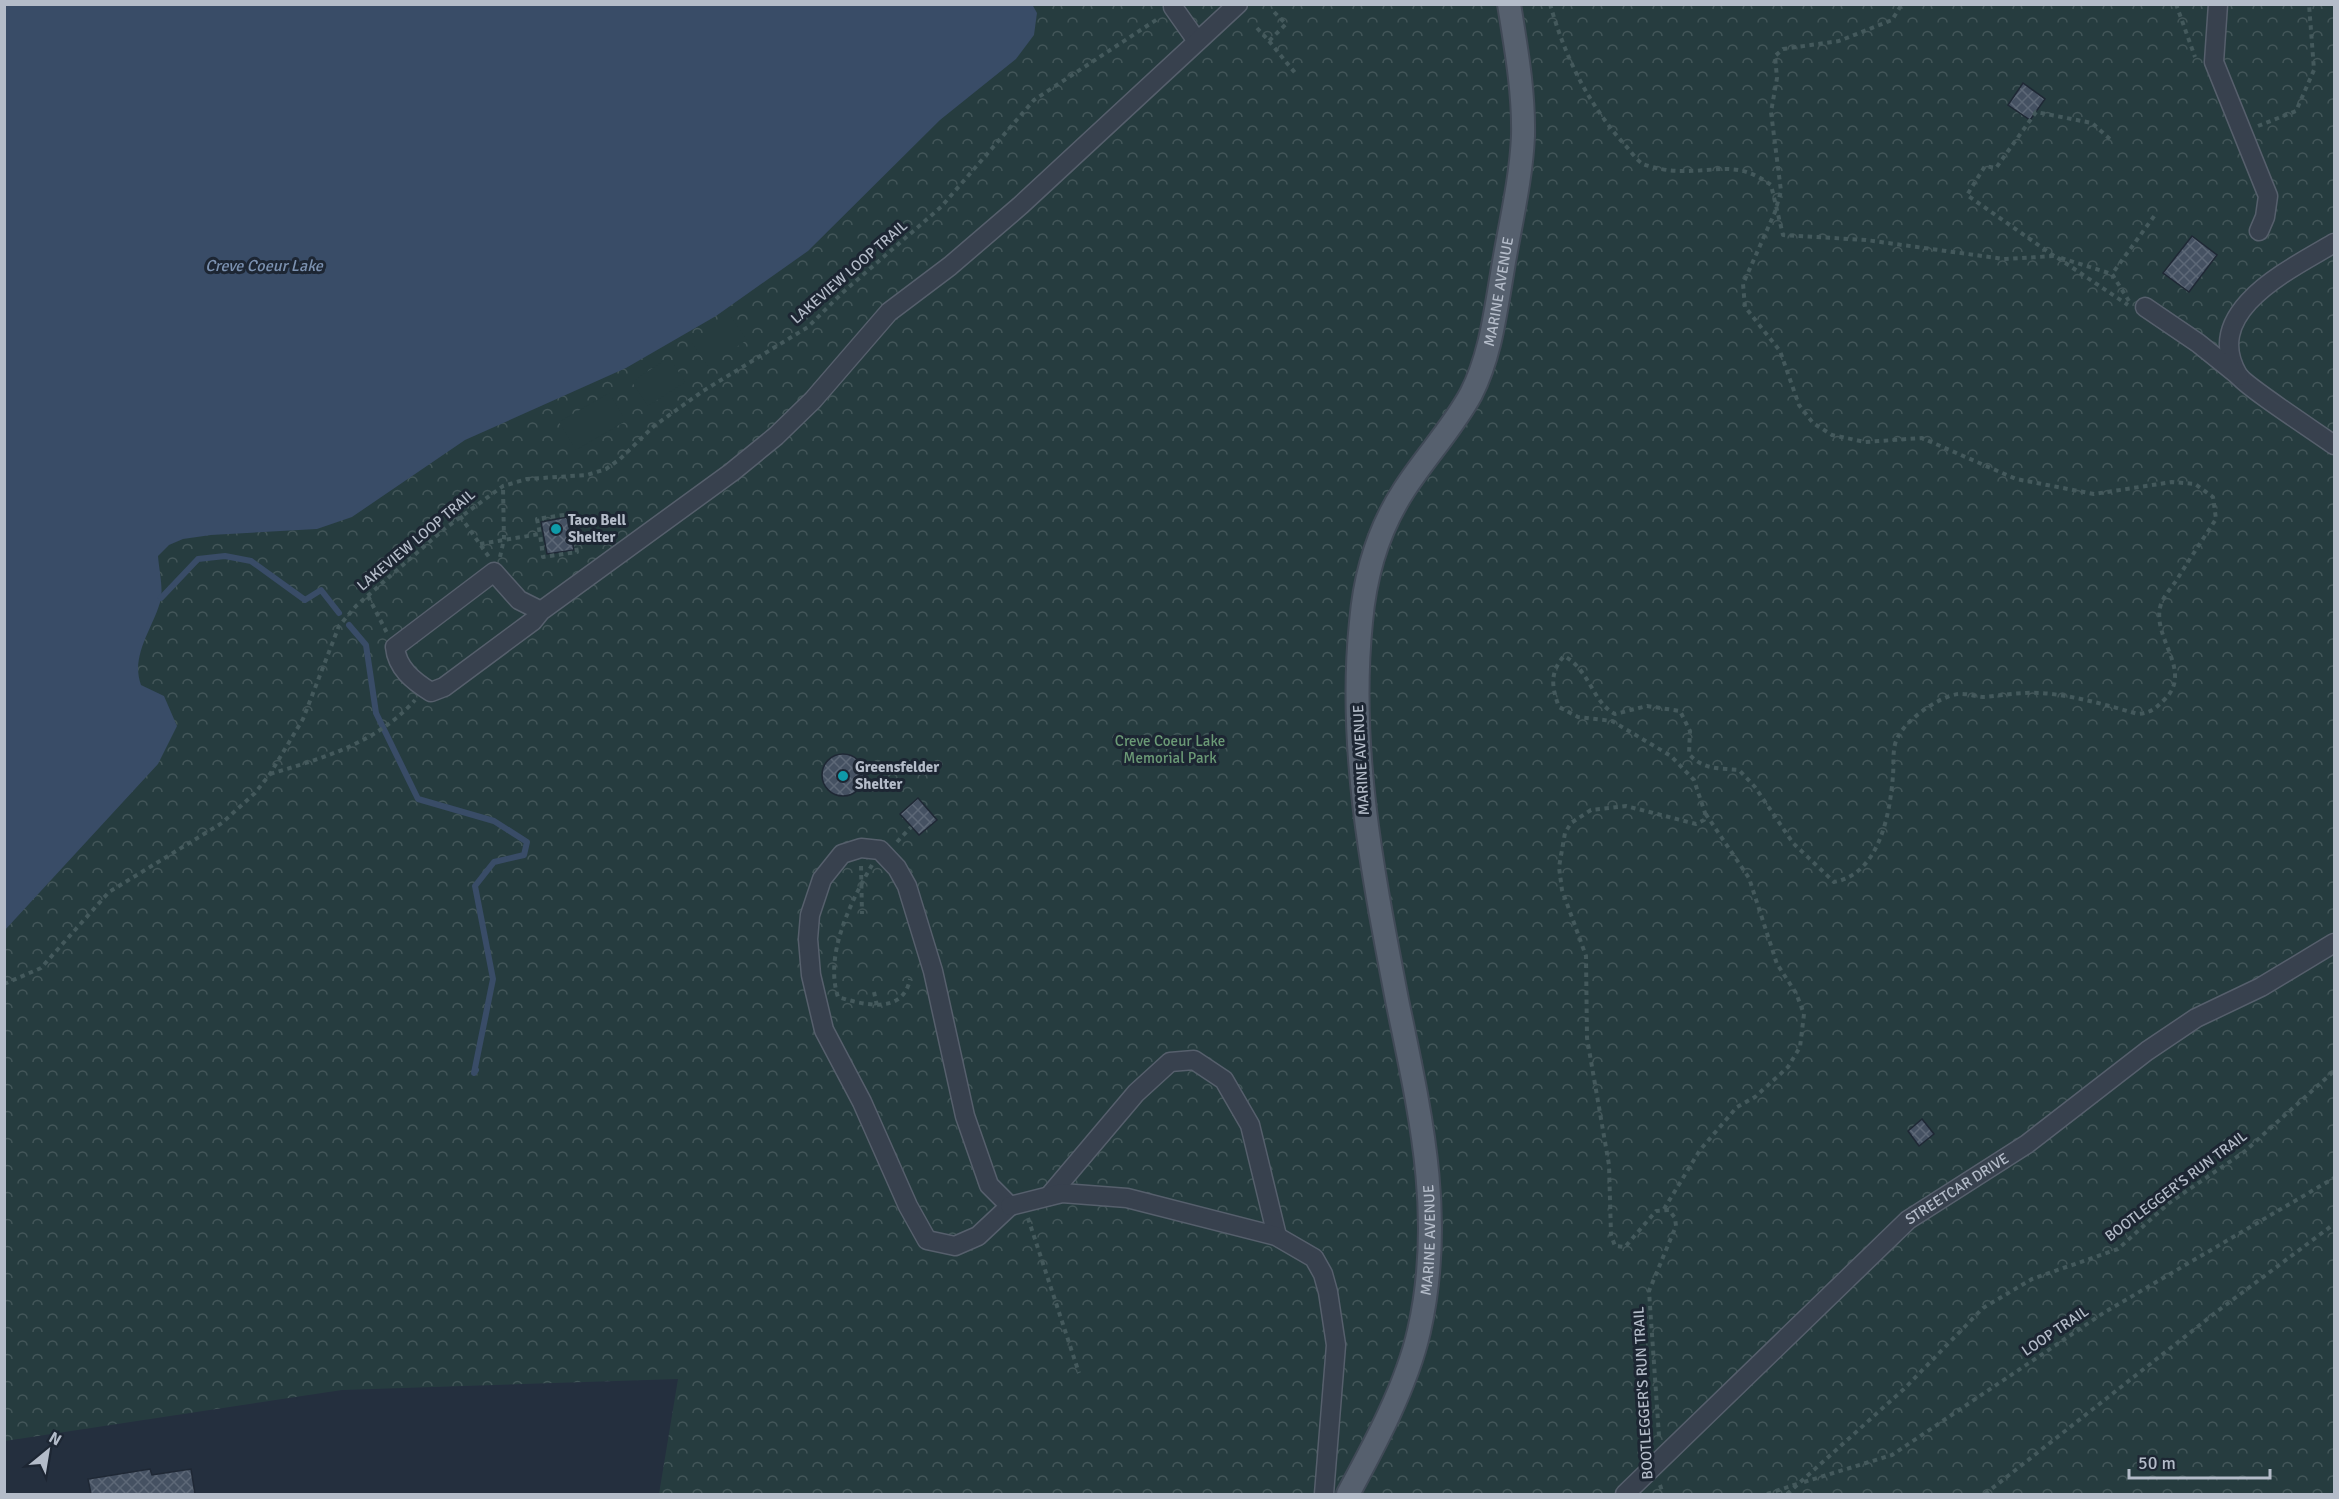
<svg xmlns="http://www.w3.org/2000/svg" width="2339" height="1499" viewBox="0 0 2339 1499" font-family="Signika,sans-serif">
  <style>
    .park { fill: url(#park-crowns) }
    .garden { fill: #263c3f }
    .water { fill: #394c67 }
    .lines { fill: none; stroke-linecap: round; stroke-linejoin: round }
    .stream { stroke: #394c67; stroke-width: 6 }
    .building { fill: url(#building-cross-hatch); stroke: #1f2835; stroke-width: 1.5 }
    .minor-casing { stroke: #565f6c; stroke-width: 21 }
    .major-casing { stroke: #414a57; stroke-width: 26 }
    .path { stroke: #44595c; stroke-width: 4; stroke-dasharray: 4.5 4.5; stroke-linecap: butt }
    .minor { stroke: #38414e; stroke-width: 18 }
    .major { stroke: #56606e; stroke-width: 22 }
    .culture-dot { fill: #0f9aa8; stroke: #1d2633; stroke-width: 2 }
    .labels { text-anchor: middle; stroke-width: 6; stroke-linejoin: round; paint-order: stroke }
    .street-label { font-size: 15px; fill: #b4bcc9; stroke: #1d2633 }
    .poi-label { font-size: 15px; font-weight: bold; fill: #b4bcc9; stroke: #1d2633; text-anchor: start }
    .park-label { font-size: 15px; fill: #6b9a76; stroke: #1d2633 }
    .water-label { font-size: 16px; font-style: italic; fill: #7c92b1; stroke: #1d2633 }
  </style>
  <defs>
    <pattern id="park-crowns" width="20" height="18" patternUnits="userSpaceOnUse" patternTransform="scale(1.5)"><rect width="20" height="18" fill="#263c3f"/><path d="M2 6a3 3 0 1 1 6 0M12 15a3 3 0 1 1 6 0" fill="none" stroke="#435659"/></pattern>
    <pattern id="building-cross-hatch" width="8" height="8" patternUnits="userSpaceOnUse" patternTransform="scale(1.5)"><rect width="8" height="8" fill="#455162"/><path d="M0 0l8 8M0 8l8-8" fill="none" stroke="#5d6877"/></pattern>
  </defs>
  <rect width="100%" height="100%" fill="#242f3e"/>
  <polygon class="park" points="5,5 2334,5 2334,1494 659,1494 678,1379 342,1390 5,1441"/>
  <g class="garden">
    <polygon points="731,317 747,340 708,366 692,343"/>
    <polygon points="669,357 685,382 648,406 632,382"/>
    <polygon points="609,393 626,421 576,450 559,422"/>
  </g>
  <path class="water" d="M5,4h1027l5,9 -3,22 -18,24 -76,61 -132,131 -92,65 -90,52 -161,72 -113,77 -35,12 -106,6 -28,4 -14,6 -11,11c1,13 5,30 3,43 -7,28 -31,56 -20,86l23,11 13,30 -19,38 -153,166z"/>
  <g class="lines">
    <g class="stream">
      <polyline points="161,598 198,559 225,556 251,561 305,600 321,590 339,613"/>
      <polyline points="349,625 366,645 376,713 418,799 494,821 527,842 524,855 494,862 475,886 493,979 474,1073 476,1070"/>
    </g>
  </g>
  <g class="building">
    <polygon points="2023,83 2045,99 2030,120 2008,105"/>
    <polygon points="2192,236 2217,255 2189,292 2163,273"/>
    <polygon points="567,517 574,550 547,554 541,522"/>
    <circle cx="843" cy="775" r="21"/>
    <polygon points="918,798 937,820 919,835 900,814"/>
    <polygon points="1922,1119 1934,1134 1919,1146 1908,1131"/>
    <polygon points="150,1469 152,1475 191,1469 195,1494 91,1494 88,1479"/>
  </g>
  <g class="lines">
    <g class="minor-casing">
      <g id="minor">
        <polyline points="2218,4 2214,62 2268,196 2265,217 2259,231"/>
        <polyline points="1173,7 1197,41"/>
        <path d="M2334,243c-41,25 -134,67 -96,132 7,11 81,59 96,70"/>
        <polyline points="2145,307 2198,343 2239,376"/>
        <path d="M541,611l-22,-11 -25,-28 -99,75c2,21 18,34 36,45l13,-5 89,-66 8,-10 191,-139 44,-36 37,-36 76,-88 61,-46 71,-61 217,-201"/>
        <polygon points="861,848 880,850 897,868 907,886 933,971 965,1116 989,1185 1010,1206 978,1236 955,1246 927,1240 908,1206 862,1102 824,1030 811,975 808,939 810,915 822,879 842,854"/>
        <polyline points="1049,1196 1136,1093 1170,1062 1194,1060 1224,1080 1250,1125 1277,1236"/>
        <polyline points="1010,1206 1062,1193 1127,1198 1276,1236 1314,1258 1323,1274 1328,1292 1336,1345 1324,1494"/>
        <path id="s1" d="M1625,1494l283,-274 119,-76 120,-93 49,-33 65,-31 73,-44"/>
      </g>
    </g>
    <g class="major-casing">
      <g id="major">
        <path id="s2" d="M1348,1494c26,-48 59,-109 71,-163 26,-115 1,-219 -22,-331 -24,-126 -49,-250 -36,-378 4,-47 17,-92 43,-132 21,-33 48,-61 67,-96 19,-37 24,-79 31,-120 7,-45 19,-92 21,-138 1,-45 -7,-88 -14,-132"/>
      </g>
    </g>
    <g class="path">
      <path d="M1550,4c15,53 38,100 75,141 5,5 12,16 18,19 10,4 26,7 37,7 38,1 57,-11 91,14l12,50 83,5 138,19 51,-3 73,49"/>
      <polyline points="2176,4 2195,57"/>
      <polyline points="1257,28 1269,41 1286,24 1274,12"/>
      <polyline points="1269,41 1296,74"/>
      <polyline points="2258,126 2296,111 2314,70 2309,4"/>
      <polyline points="2054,256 1967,195 1985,166 1996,168 2036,112 2092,123 2112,141"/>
      <polyline points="2061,258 2112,274"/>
      <polyline points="2129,301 2112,274 2155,215"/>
      <polyline points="460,516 489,557"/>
      <polyline points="480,544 540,534 537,519 570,514 577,552 543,557 540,534"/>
      <polyline points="500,557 504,539 503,487"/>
      <polyline points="368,596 387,633"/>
      <path d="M270,774c53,-16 107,-31 145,-74"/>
      <polyline points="897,842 911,827"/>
      <path d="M872,865c-21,36 -48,90 -34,132 26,8 65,18 72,-18"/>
      <polyline points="861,866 862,914"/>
      <polyline points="4,984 41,968 109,892 222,823 255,793 270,774 303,719 339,626 356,606 443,530 503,486 527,479 587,475 606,469 620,459 654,426 703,391 808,327 841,294 941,207 1034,100 1159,18"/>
      <polyline points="874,992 877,1006"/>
      <polyline points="1664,1209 1700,1150 1737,1107 1755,1097 1788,1067 1800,1047 1804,1014 1796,993 1777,964 1749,878 1705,813"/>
      <polyline points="1028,1218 1079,1373"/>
      <path d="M1659,1436l-10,-145 27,-65 -1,-8 -6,-8 -13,1 -31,36 -10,-1 -4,-11 -2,-70 -22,-127 -1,-82 -24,-66 -3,-23 6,-34 6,-10 20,-13 35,-4 70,18 8,-4 1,-7 -11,-33 -23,-24 -59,-35 -34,-4 -19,-10c-7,-19 -10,-34 5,-51 26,14 28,46 51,58l32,-8 33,5 10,20 -1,23c14,16 30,14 50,16l16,17 38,56 41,39c45,-8 56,-67 59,-107 1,-10 -1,-27 4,-36 8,-19 41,-42 61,-45 9,-1 18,3 27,3 18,-2 37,-5 55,-4 33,2 66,12 98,21 13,-1 18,-6 27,-15 29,-29 -15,-62 -4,-95 3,-8 10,-16 15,-23 13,-21 27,-42 40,-62l-3,-22 -18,-13 -23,-2 -78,12 -78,-15 -94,-41 -57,4 -33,-7 -19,-12 -14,-18 -19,-54 -35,-44 -2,-23 32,-72 6,-21 -10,-79 6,-34 -2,-22 8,-7 56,-8 53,-21 10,-16"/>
      <polyline points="1804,1482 1892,1455 2105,1312 2334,1178"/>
      <polyline points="1660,1485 1663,1494"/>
      <polyline points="1767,1494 1797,1484"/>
      <polyline points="1787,1494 1904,1389 1983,1308 2032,1279 2118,1249 2169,1203 2244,1152 2334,1071"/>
      <polyline points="1985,1494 2215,1313 2334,1224"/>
    </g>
    <use href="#minor" class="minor"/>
    <use href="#major" class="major"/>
  </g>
  <g class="culture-dot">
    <circle cx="556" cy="529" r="6"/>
    <circle cx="843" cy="776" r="6"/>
  </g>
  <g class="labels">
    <g class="street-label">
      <text transform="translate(849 272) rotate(-41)" y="5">LAKEVIEW LOOP TRAIL</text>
      <text dy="5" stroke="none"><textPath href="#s2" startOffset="1258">MARINE AVENUE</textPath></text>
      <text transform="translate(416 540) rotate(-40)" y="5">LAKEVIEW LOOP TRAIL</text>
      <text transform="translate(1361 760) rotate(-93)" y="5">MARINE AVENUE</text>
      <text transform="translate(2176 1186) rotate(-37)" y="5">BOOTLEGGER'S RUN TRAIL</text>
      <text dy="5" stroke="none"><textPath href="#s1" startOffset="452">STREETCAR DRIVE</textPath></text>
      <text dy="5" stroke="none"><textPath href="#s2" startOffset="270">MARINE AVENUE</textPath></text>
      <text transform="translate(2055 1331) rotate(-34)" y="5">LOOP TRAIL</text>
      <text transform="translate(1643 1393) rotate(-93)" y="5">BOOTLEGGER'S RUN TRAIL</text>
    </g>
    <g class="poi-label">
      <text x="568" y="525">Taco Bell<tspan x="568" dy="17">Shelter</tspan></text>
      <text x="855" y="772">Greensfelder<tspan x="855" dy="17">Shelter</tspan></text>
    </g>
    <g class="park-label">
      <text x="1170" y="746">Creve Coeur Lake<tspan x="1170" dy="17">Memorial Park</tspan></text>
    </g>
    <g class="water-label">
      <text x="264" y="271">Creve Coeur Lake</text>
    </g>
  </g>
  <rect width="2339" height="1499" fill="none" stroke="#b4bcc9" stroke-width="12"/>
  <g transform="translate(48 1451) rotate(30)" stroke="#1d2633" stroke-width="4.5" paint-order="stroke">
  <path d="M0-4.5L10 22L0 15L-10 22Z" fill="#b4bcc9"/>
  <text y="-9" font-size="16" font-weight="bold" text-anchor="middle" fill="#b4bcc9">N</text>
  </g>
  <path d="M2129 1469v9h141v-9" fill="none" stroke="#b4bcc9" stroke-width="3"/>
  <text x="2138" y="1469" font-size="18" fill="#b4bcc9" stroke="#1d2633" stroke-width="4.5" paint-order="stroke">50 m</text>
</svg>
